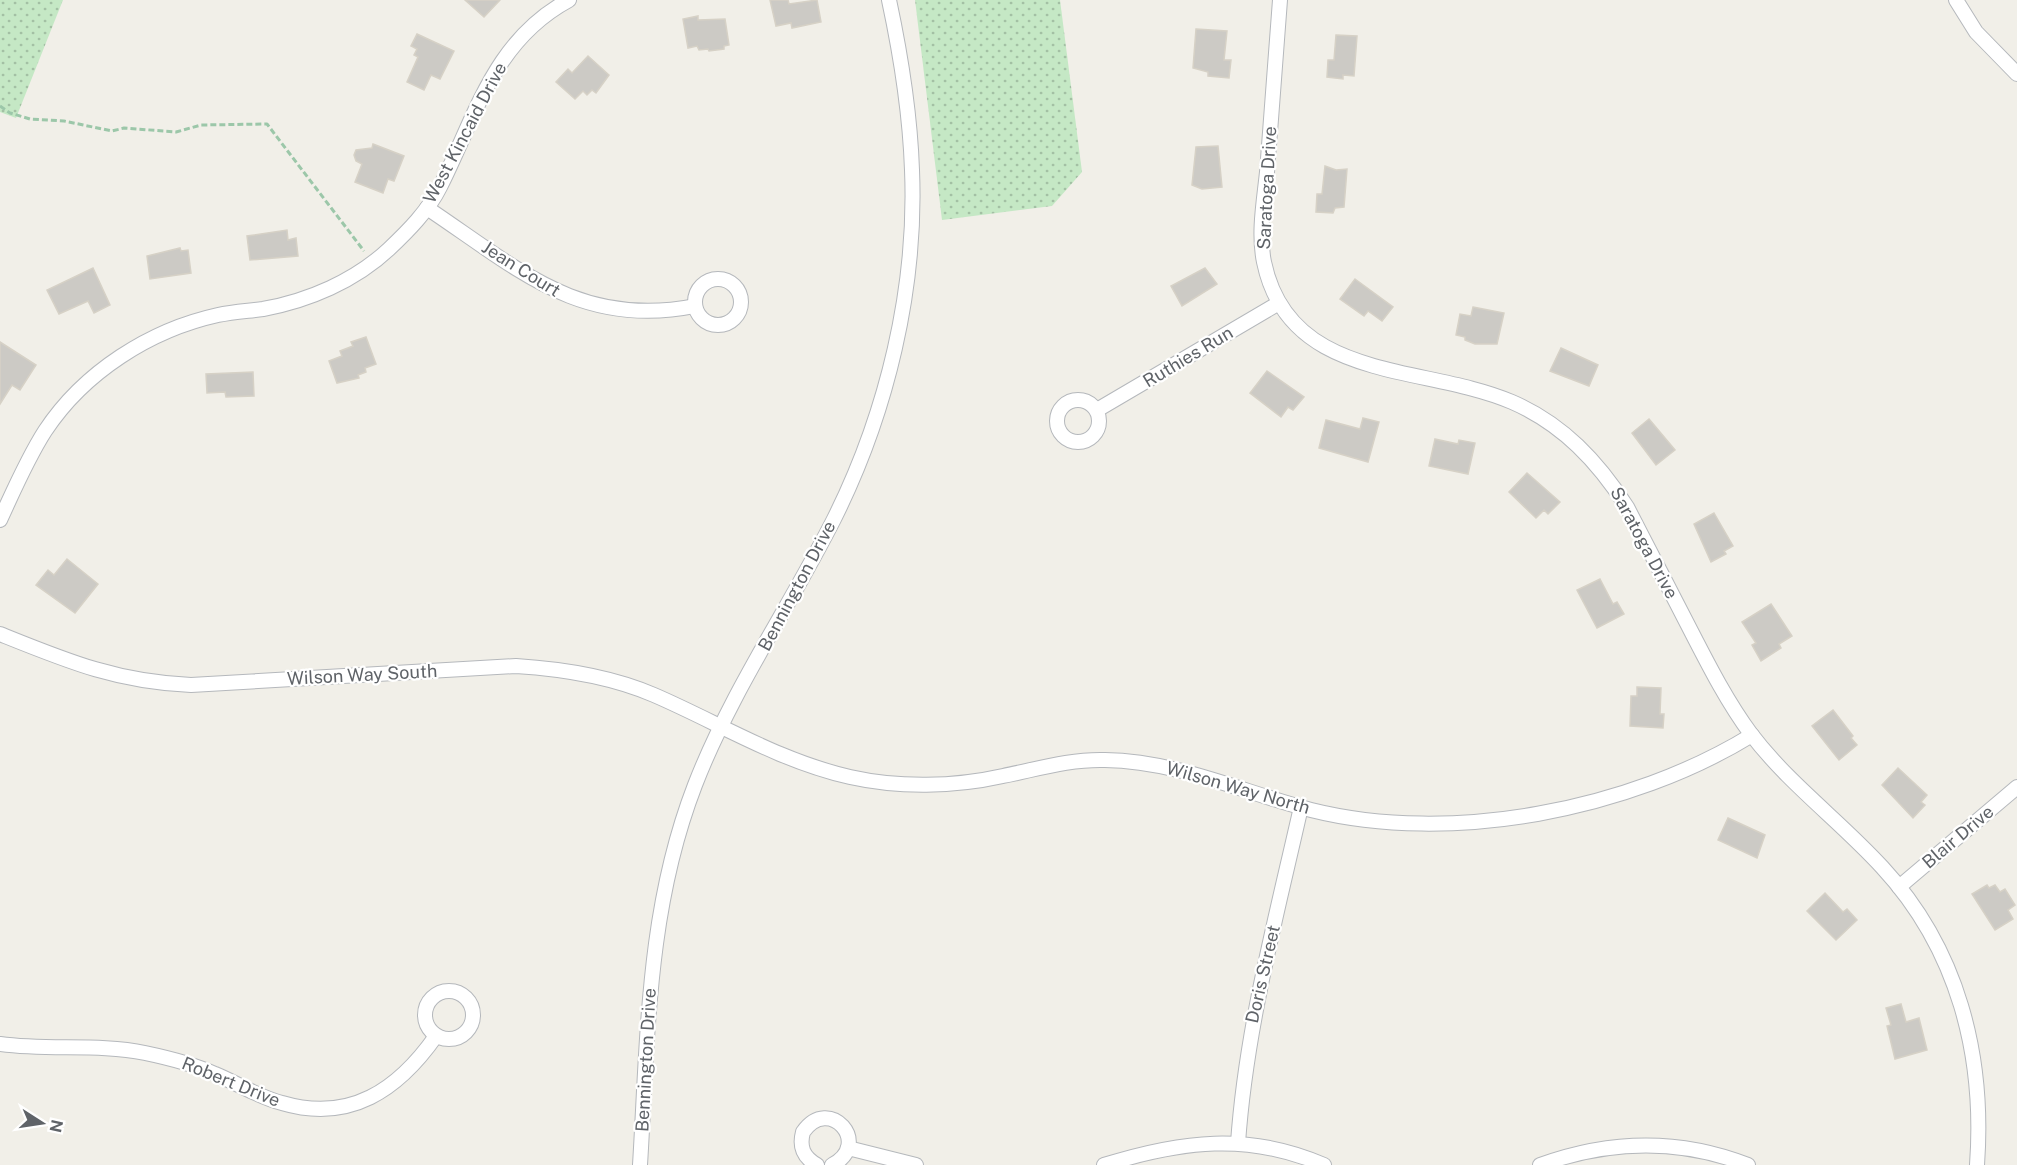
<svg xmlns="http://www.w3.org/2000/svg" width="2017" height="1165" viewBox="0 0 2017 1165" font-family="'Public Sans',sans-serif">
  <style>
    .grass { fill: url(#grass-dots) }
    .building { fill: #cccac5; stroke: #d6d1c6; stroke-width: 1.5 }
    .lines { fill: none; stroke-linecap: round; stroke-linejoin: round }
    .minor-casing { stroke: #b5b8bc; stroke-width: 16 }
    .path { stroke: #9cc7a9; stroke-width: 3; stroke-dasharray: 6 3; stroke-linecap: butt }
    .minor { stroke: #fff; stroke-width: 14 }
    .labels { text-anchor: middle; stroke-width: 4.5; stroke-linejoin: round; paint-order: stroke }
    .street-label { font-size: 18px; fill: #5f6368; stroke: #fff }
  </style>
  <defs>
    <pattern id="grass-dots" width="8" height="8" patternUnits="userSpaceOnUse" patternTransform="scale(1.5)"><rect width="8" height="8" fill="#c5e8c5"/><path d="M2 2h.1M6 6h.1" fill="none" stroke="#a3c0a4" stroke-width="1.8" stroke-linecap="round"/></pattern>
  </defs>
  <rect width="100%" height="100%" fill="#f1efe8"/>
  <g class="grass">
    <polygon points="0,0 63,0 16,118 0,112"/>
    <polygon points="915,0 1060,0 1082,172 1052,206 942,220"/>
  </g>
  <g class="building">
    <polygon points="465,0 500,0 484,17"/>
    <polygon points="770,0 788,0 789,4 817,0 821,22 792,28 791,23 776,26"/>
    <polygon points="698,16 698,20 725,19 729,45 724,46 724,49 709,51 708,49 699,50 697,46 688,48 683,19"/>
    <polygon points="1196,29 1227,31 1224,60 1231,60 1229,78 1208,76 1208,72 1193,68"/>
    <polygon points="417,34 454,51 440,79 431,75 424,90 407,82 418,57 414,55 417,49 411,46"/>
    <polygon points="1336,35 1357,36 1354,76 1343,75 1343,79 1327,77 1328,60 1334,60"/>
    <polygon points="588,56 609,75 596,93 592,90 587,95 583,91 575,99 556,82 568,69 572,73"/>
    <polygon points="373,144 404,156 394,181 388,179 383,193 355,182 362,164 356,161 354,155 356,150 372,148"/>
    <polygon points="1218,146 1222,187 1202,189 1192,185 1196,147"/>
    <polygon points="1325,166 1336,170 1347,169 1344,207 1335,208 1333,213 1316,212 1317,194 1322,194"/>
    <polygon points="287,230 288,240 296,238 298,256 250,260 247,236"/>
    <polygon points="180,248 181,251 188,250 191,273 150,279 147,256"/>
    <polygon points="93,268 110,305 94,313 88,301 59,314 47,290"/>
    <polygon points="1205,268 1217,284 1182,306 1171,286"/>
    <polygon points="1355,279 1393,307 1382,321 1368,311 1364,316 1340,299"/>
    <polygon points="1473,307 1504,313 1497,344 1475,344 1465,340 1465,337 1456,335 1460,314 1471,316"/>
    <polygon points="366,337 376,364 365,368 366,372 358,375 359,378 337,383 329,361 342,356 340,351 353,346 351,342"/>
    <polygon points="0,342 36,365 20,390 12,385 0,404"/>
    <polygon points="1561,348 1598,365 1589,386 1550,371"/>
    <polygon points="1267,371 1304,397 1293,410 1288,407 1281,417 1250,393"/>
    <polygon points="253,372 254,396 226,397 225,392 207,393 206,374"/>
    <polygon points="1363,418 1379,422 1368,462 1319,448 1326,420 1360,429"/>
    <polygon points="1649,419 1675,450 1656,465 1632,433"/>
    <polygon points="1435,439 1458,444 1459,440 1475,443 1468,474 1429,466"/>
    <polygon points="1527,473 1560,502 1548,514 1544,510 1536,518 1509,492"/>
    <polygon points="1714,513 1733,546 1724,551 1726,554 1711,562 1694,524"/>
    <polygon points="67,559 98,584 75,613 36,585 48,570 54,575"/>
    <polygon points="1600,579 1613,604 1617,602 1624,614 1597,628 1577,590"/>
    <polygon points="1771,604 1792,636 1779,644 1781,648 1761,661 1752,645 1756,643 1742,622"/>
    <polygon points="1637,687 1661,688 1660,714 1664,714 1663,728 1630,726 1631,696 1637,696"/>
    <polygon points="1833,710 1853,736 1851,738 1857,745 1839,760 1812,726"/>
    <polygon points="1898,768 1927,795 1921,802 1925,805 1913,818 1882,785"/>
    <polygon points="1728,818 1765,835 1757,858 1718,840"/>
    <polygon points="1987,885 1989,888 1995,885 2000,892 2005,889 2015,905 2008,910 2013,919 1995,930 1972,894"/>
    <polygon points="1825,893 1843,912 1847,909 1857,920 1836,940 1807,911"/>
    <polygon points="1901,1004 1906,1022 1919,1018 1927,1050 1895,1059 1887,1026 1891,1025 1886,1008"/>
  </g>
  <g class="lines">
    <g class="minor-casing">
      <g id="minor">
        <path d="M1280,0c-4,57 -9,115 -13,172 -3,29 -9,61 -3,90 25,121 160,102 248,140 51,22 86,60 115,105 22,42 43,84 65,126 18,35 36,70 59,101 38,50 89,87 131,133 76,82 103,188 95,298"/>
        <polyline points="1956,0 1976,32 2017,74"/>
        <path d="M427,208c90,60 153,121 268,98"/>
        <circle cx="718" cy="302" r="23"/>
        <circle cx="1078" cy="421" r="21"/>
        <polyline points="1097,410 1279,303"/>
        <path d="M0,520c14,-30 27,-61 45,-89 39,-59 105,-101 173,-116 15,-3 30,-4 45,-6 45,-8 92,-28 126,-60 19,-18 39,-38 51,-62 36,-71 53,-146 129,-187"/>
        <path d="M0,634c67,27 117,48 191,51l325,-19c47,3 94,10 138,29 65,28 125,66 196,82 49,11 104,10 153,-1 35,-7 66,-17 102,-16 72,1 137,32 206,50 140,35 319,0 441,-75"/>
        <polyline points="1899,887 2017,787"/>
        <circle cx="449" cy="1015" r="24"/>
        <path d="M0,1044c48,7 98,-1 145,9 24,5 48,11 70,21 22,9 43,23 67,29 68,20 116,-13 154,-67"/>
        <path d="M1238,1143c8,-114 38,-225 63,-336"/>
        <polyline points="848,1148 916,1165"/>
        <path d="M640,1165c8,-130 7,-256 55,-380 36,-93 94,-177 139,-266 53,-106 83,-231 78,-349 -2,-58 -11,-114 -23,-170"/>
        <path d="M817,1165c-14,-8 -18,-18 -14,-33 26,-38 70,12 29,33"/>
        <path d="M1104,1165c77,-24 144,-33 220,0"/>
        <path d="M1540,1165c69,-25 139,-27 208,0"/>
      </g>
    </g>
    <polyline class="path" points="0,106 10,113 30,119 64,121 112,131 124,128 176,132 201,125 267,124 364,251"/>
    <use href="#minor" class="minor"/>
  </g>
  <g class="labels">
    <g class="street-label">
      <text transform="translate(465 133) rotate(-62)" y="6">West Kincaid Drive</text>
      <text transform="translate(1267 188) rotate(-87)" y="6">Saratoga Drive</text>
      <text transform="translate(521 269) rotate(32)" y="6">Jean Court</text>
      <text transform="translate(1188 357) rotate(-31)" y="6">Ruthies Run</text>
      <text transform="translate(1644 543) rotate(62)" y="6">Saratoga Drive</text>
      <text transform="translate(797 586) rotate(-62)" y="6">Bennington Drive</text>
      <text transform="translate(362 675) rotate(-3)" y="6">Wilson Way South</text>
      <text transform="translate(1238 788) rotate(16)" y="6">Wilson Way North</text>
      <text transform="translate(1958 837) rotate(-40)" y="6">Blair Drive</text>
      <text transform="translate(1263 974) rotate(-77)" y="6">Doris Street</text>
      <text transform="translate(646 1060) rotate(-87)" y="6">Bennington Drive</text>
      <text transform="translate(231 1082) rotate(22)" y="6">Robert Drive</text>
    </g>
  </g>
  <g transform="translate(42 1123) rotate(102)" stroke="#ffffff" stroke-width="4.5" paint-order="stroke">
  <path d="M0-4.5L10 22L0 15L-10 22Z" fill="#5f6368"/>
  <text y="-9" font-size="16" font-weight="bold" text-anchor="middle" fill="#5f6368">N</text>
  </g>
</svg>
